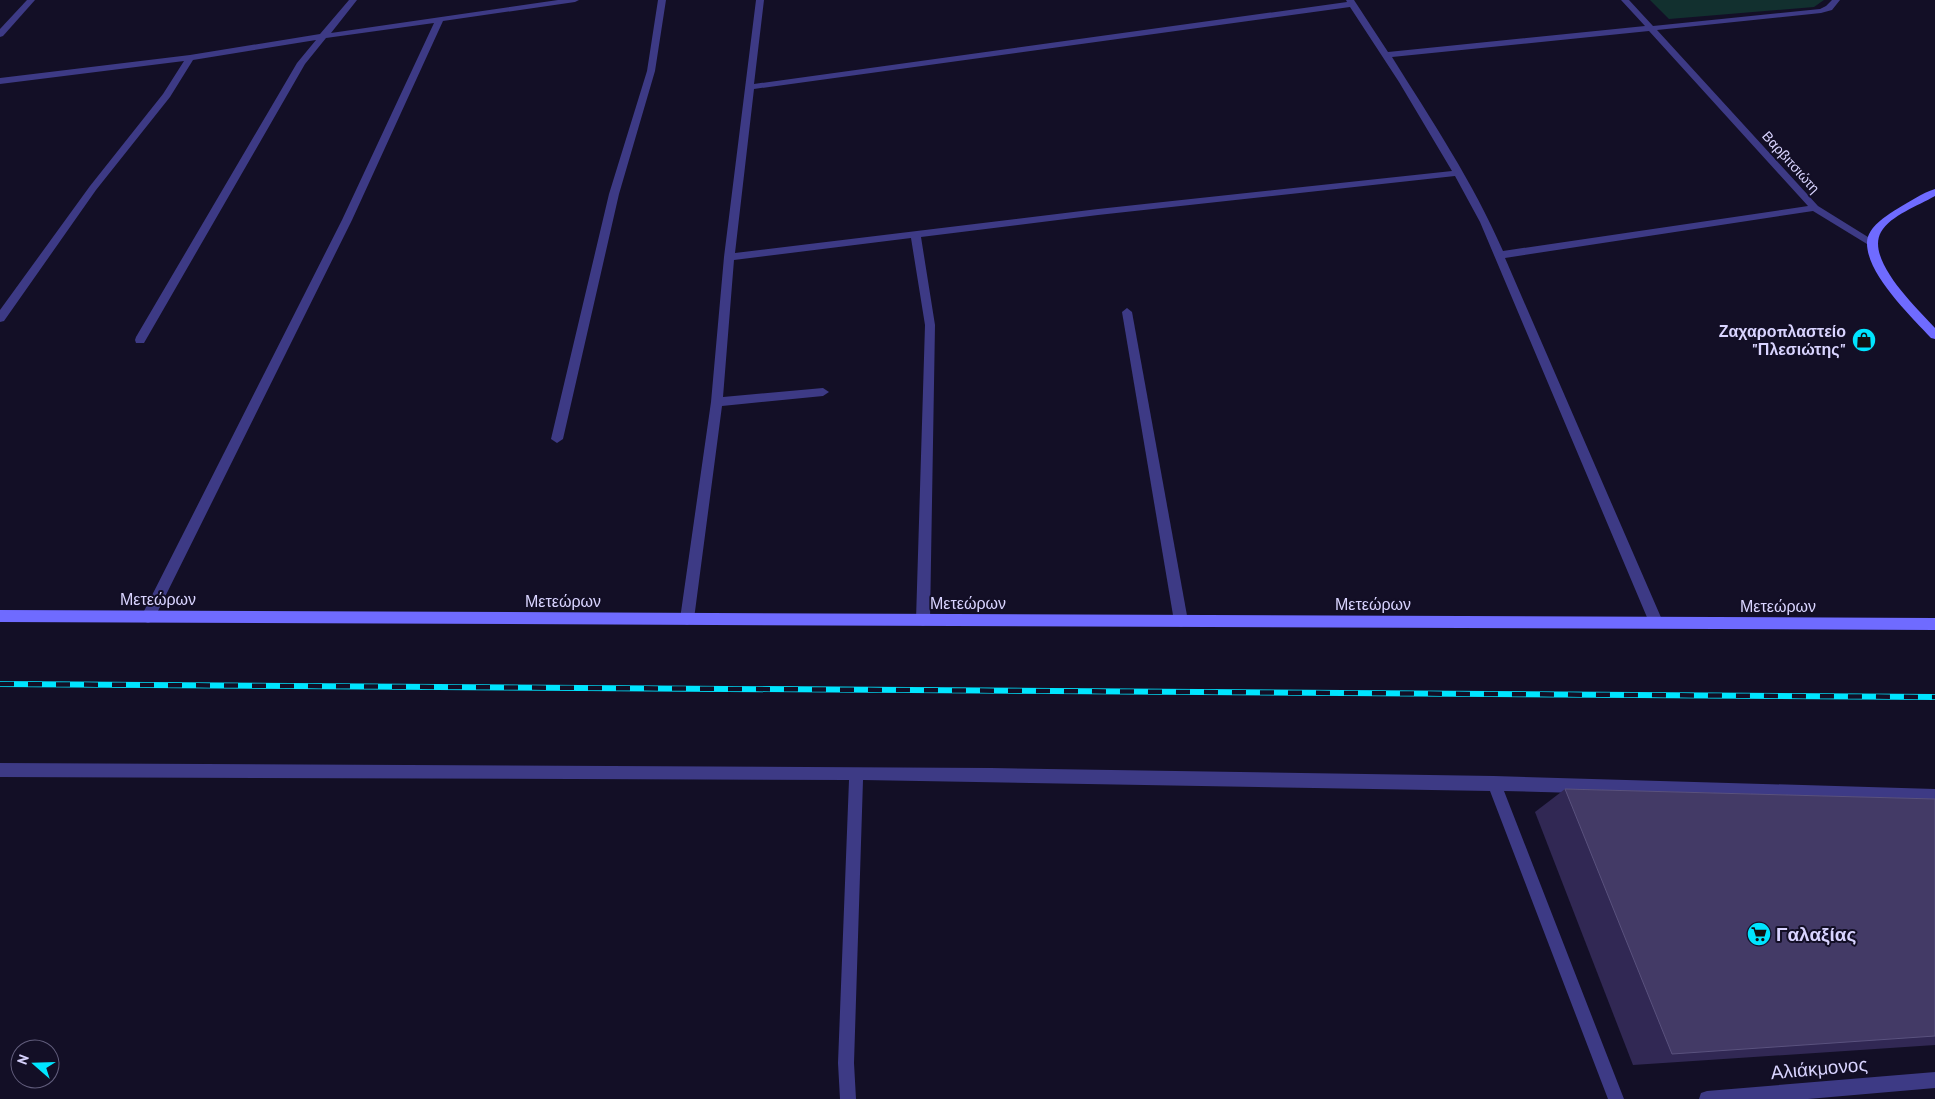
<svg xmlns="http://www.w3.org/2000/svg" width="1935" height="1099" viewBox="0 0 1935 1099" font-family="'PT Sans',sans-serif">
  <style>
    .green { fill: #12302f }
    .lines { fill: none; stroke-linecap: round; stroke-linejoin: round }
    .street { fill: #3d3a85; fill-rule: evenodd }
    .secondary { fill: #6f6bff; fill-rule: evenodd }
    .rail-casing { stroke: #00e5ff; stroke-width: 6 }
    .rail { stroke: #130f26; stroke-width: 4.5; stroke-dasharray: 14; stroke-linecap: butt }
    .wall { fill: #312854 }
    .building { fill: #433a66; stroke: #5a527e }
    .labels { text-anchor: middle; stroke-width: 4; stroke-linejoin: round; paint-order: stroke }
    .far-street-label { font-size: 14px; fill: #d9d4ff; stroke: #130f26 }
    .poi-label { font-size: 16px; font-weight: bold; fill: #d9d4ff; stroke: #130f26; text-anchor: end }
    .street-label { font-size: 16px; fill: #d9d4ff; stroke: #130f26 }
    .near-poi-label { font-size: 19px; font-weight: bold; fill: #d9d4ff; stroke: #130f26; text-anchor: start }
    .near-street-label { font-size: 19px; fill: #d9d4ff; stroke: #130f26 }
  </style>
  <rect width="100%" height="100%" fill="#130f26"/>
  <polygon class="green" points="1650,0 1824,0 1814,7 1669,19"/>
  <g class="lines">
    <g class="street">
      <polygon points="27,0 35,0 3,36 0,37 0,29"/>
      <polygon points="349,0 357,0 331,33 558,0 579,0 575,2 443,21 352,220 153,621 148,623 143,621 141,617 342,220 434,23 326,38 305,64 144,343 136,343 135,340 136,337 297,63 316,40 193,60 170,97 96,190 4,321 0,322 0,310 90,186 163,94 184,61 0,84 0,78 190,55 320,34"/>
      <polygon points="658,0 666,0 655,71 619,194 563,439 557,443 551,439 609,194 647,71"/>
      <path d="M756,0h8l-10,84 593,-82 -1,-2h8l34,52 257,-26 -24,-26h8l24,26 167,-17 6,-3 6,-6h8l-8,10 -11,3 -164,17 161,176 58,36 -1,2h-8l-54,-33 -308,47 158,364 -2,4 -5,2 -5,-2 -2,-4 -169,-400 -25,-46 -357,39 -177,22 14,88 -5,295 -2,4 -5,2 -5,-2 -2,-4 9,-295 -14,-87 -177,22 -11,137 100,-9 6,4 -6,4 -101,10 -28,213 -2,4 -5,2 -5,-2 -2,-4 31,-217 13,-145zM1350,7l49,75 53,89 -354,38 -363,44 19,-164zM1649,31l159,175 -305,45c-30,-69 -71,-130 -111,-194z"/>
      <polygon points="1127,308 1132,312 1188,621 1186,625 1181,627 1176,625 1174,621 1122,312"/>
      <polygon points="0,763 991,768 1494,776 1935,789 1935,803 1504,791 1624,1099 1608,1099 1490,791 863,780 854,1063 856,1099 840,1099 838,1063 849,780 0,777"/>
      <polygon points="1935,1072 1935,1088 1808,1099 1699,1099 1701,1093 1707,1091"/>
    </g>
    <g class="secondary">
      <path d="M1935,189v7c-17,10 -44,19 -54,36 -16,28 37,77 54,96v11l-4,-1c-20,-22 -65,-64 -64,-96 1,-15 19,-26 30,-33 12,-7 25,-16 38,-20z"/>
      <polygon points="0,610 1935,618 1935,630 0,622"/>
    </g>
    <g class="rail-casing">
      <polyline id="rail" points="0,684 1935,697"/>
    </g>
    <use href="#rail" class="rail"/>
  </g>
  <polygon class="wall" points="1565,789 1935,799 1935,1045 1633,1065 1535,812"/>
  <polygon class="building" points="1565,789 1935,799 1935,1036 1672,1054"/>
  <defs>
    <g id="shop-disc" transform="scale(1.25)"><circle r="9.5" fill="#00e5ff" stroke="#130f26"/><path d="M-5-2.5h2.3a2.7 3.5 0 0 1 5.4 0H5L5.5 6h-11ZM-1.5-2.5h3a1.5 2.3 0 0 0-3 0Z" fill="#111"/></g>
    <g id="supermarket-disc" transform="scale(1.25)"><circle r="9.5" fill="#00e5ff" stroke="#130f26"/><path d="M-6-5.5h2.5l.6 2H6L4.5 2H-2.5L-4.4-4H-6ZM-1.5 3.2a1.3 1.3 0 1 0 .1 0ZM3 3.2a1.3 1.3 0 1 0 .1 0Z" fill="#111"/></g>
  </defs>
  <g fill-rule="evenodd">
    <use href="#shop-disc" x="1864" y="340"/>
    <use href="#supermarket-disc" x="1759" y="934"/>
  </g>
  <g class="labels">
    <g class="far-street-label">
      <text transform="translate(1791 162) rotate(48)" y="5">Βαρβιτσιώτη</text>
    </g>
    <g class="poi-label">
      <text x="1846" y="337">Ζαχαροπλαστείο<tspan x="1846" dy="18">"Πλεσιώτης"</tspan></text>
    </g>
    <g class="street-label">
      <text x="158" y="605">Μετεώρων</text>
      <text x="563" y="607">Μετεώρων</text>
      <text x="968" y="609">Μετεώρων</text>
      <text x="1373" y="610">Μετεώρων</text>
      <text x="1778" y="612">Μετεώρων</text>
    </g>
    <g class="near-poi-label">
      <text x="1776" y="941">Γαλαξίας</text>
    </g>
    <g class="near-street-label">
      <text transform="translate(1819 1068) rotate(-5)" y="7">Αλιάκμονος</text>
    </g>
  </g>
  <g transform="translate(35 1064) rotate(290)"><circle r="24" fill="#130f26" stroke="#625e7d"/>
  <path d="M0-4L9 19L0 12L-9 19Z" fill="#00e5ff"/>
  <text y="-8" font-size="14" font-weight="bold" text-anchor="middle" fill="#d9d4ff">N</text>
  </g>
</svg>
